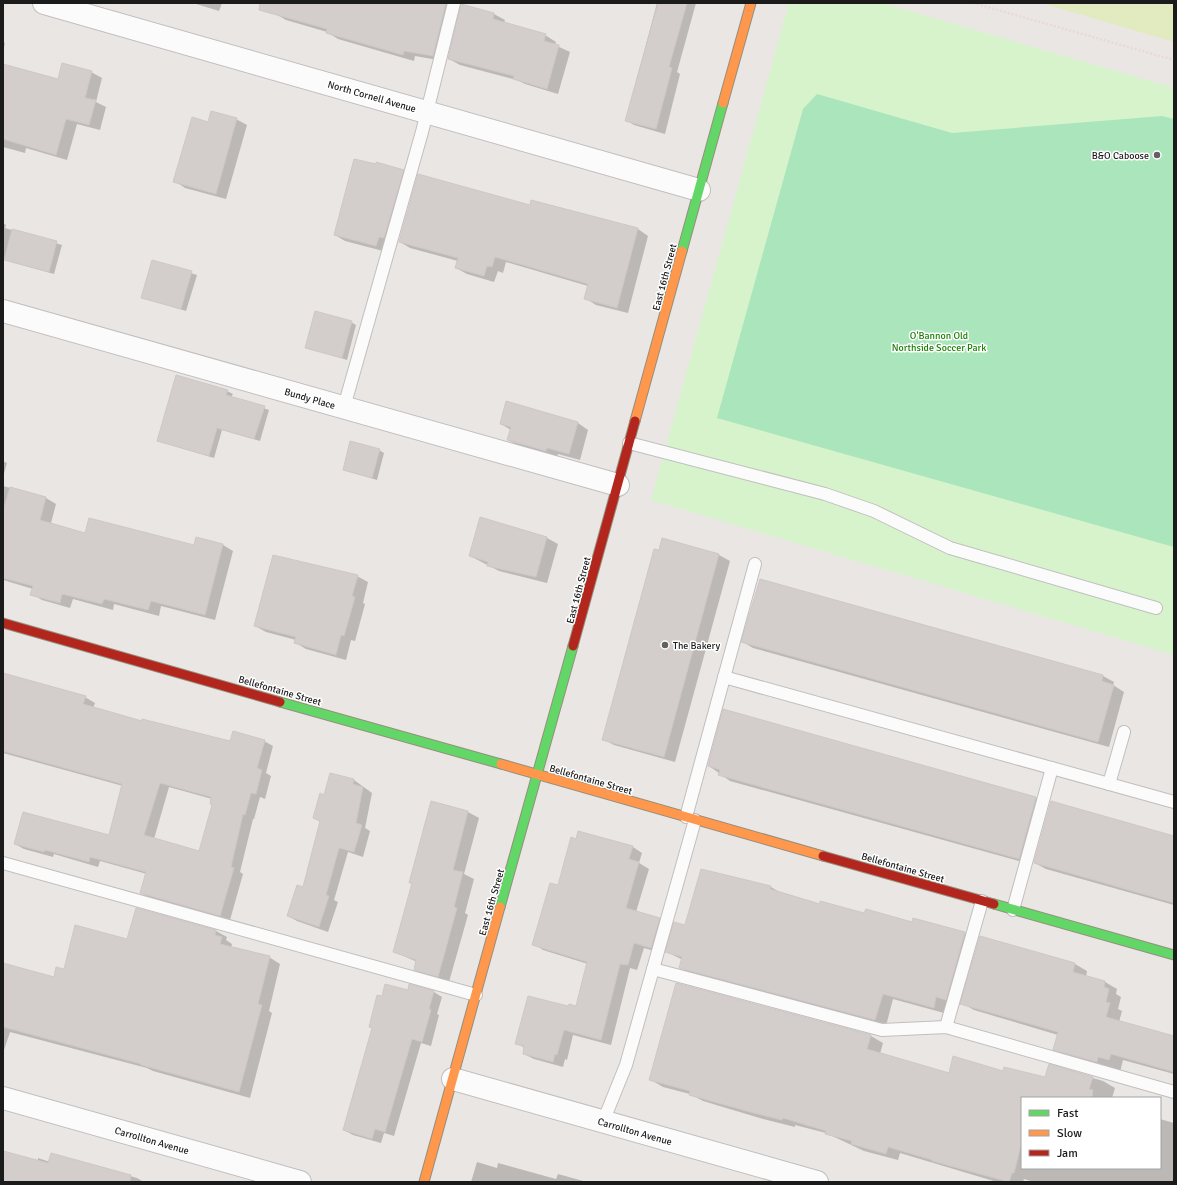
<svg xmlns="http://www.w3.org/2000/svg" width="1177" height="1185" viewBox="0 0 1177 1185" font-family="Signika,sans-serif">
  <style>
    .grass { fill: #e2eabf }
    .park { fill: #d6f3cb }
    .pitch { fill: #abe5bc }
    .shadow { fill: #0003; fill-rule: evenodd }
    .building { fill: #d3cecc; stroke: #cec7c5; fill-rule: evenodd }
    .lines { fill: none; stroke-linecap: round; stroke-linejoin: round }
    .lane-casing { stroke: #c1bfbe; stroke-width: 14 }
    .street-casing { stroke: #c1bfbe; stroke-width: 24 }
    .fast-casing { stroke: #958f7c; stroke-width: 11 }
    .slow-casing { stroke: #958f7c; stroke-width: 11 }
    .jam-casing { stroke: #958f7c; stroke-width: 11 }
    .path { stroke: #ead7da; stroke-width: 2.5; stroke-dasharray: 2 2; stroke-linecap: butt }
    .lane { stroke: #fcfbfb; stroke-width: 12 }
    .street { stroke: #fcfbfb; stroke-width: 22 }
    .fast { stroke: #63d668; stroke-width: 9 }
    .slow { stroke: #ff974d; stroke-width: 9 }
    .jam { stroke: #b3261e; stroke-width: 9 }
    .poi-dot { fill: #636261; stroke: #fff; stroke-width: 1.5 }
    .labels { text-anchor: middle; stroke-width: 3; stroke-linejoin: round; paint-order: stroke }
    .street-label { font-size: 10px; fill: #1b1b1b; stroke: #fff }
    .poi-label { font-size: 10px; fill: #1b1b1b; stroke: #fff; text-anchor: end }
    .park-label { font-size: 10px; fill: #1a8003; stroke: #fff }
  </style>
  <rect width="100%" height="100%" fill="#eae6e4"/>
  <polygon class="grass" points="1041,3 1174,3 1174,42"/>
  <polygon class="park" points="789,3 882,3 1174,88 1174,655 651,500"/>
  <polygon class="pitch" points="817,94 952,133 1162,116 1174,119 1174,547 717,418 803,109"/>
  <g class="shadow">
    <polygon points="193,3 222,3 219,11"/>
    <polygon points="279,3 450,3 444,61 415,56 414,61 338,39 327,32 286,20 276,14"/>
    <polygon points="657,3 696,3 677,72 680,74 665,134 634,125 626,120"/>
    <polygon points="462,5 494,14 505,20 504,23 545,35 556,42 555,45 570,52 558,94 525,84 517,80 460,65 449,59"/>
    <polygon points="3,42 5,43 3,52"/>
    <polygon points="3,65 59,80 91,72 102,78 96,102 106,107 100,130 77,124 67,160 26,148 25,153 3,147"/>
    <polygon points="236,119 247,125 226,199 185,188 175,181 208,123"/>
    <polygon points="403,171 414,177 387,252 345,241 335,235"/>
    <polygon points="532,201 638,229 648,236 628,313 596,305 585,298 588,286 506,262 503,273 498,271 494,282 467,274 456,268 458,261 410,248 400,242 531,207"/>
    <polygon points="3,223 6,225 5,228 62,245 54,274 5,260 6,258 3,257"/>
    <polygon points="152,261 197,275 186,311 142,297"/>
    <polygon points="351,322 356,325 347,360 306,347"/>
    <polygon points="227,391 233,394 231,397 269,410 260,441 222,430 214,458 158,441"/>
    <polygon points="578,423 588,430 580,460 558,454 557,457 519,446 508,440 511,430 501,424"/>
    <polygon points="379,450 384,453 377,480 344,470"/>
    <polygon points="3,461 7,463 3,477"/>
    <polygon points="3,486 46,498 56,504 51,523 85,534 194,547 197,538 223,545 233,551 215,620 161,606 159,616 114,604 113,610 73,599 70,608 42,600 32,594 33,589 3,580"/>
    <polygon points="480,518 547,538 558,544 547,583 499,571 470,556"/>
    <polygon points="663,539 719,555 730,561 675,762 614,745 603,739"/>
    <polygon points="357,576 368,582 363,603 365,604 355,641 351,640 346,660 306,649 296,643 296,640 266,632 255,626"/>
    <polygon points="760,580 1103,676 1114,682 1113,685 1124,692 1109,747 753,648 743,642"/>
    <path d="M3,676l82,21 10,6 -2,5 49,14 89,20 33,-1 9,5 -7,27 5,3 -6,23 -5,-2 -6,22h-1l-13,53 3,2 -13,46 -80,-22 -9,-5 6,-19 -47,-13 -2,6 -44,-13 -1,3 -29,-8 -9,-5 94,-8 14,-50 -120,-33zM169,787l43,12 1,6 -13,47 -46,-13z"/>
    <polygon points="724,710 1036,798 1047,804 1030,864 730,781 709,766"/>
    <polygon points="331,774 354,780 372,793 365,828 370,831 363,857 348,852 334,900 338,902 328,932 297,921 288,916 303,888 321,822 314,818 325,796"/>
    <polygon points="432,803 468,812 479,818 464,874 474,879 465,913 468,915 449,982 425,976 415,969 417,962 395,952 413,883 411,882"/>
    <polygon points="1174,837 1174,905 1046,869 1035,863"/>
    <polygon points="633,847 642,853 639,863 649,869 636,912 659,919 669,924 661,953 644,948 637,970 630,968 611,1045 573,1035 567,1060 565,1059 563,1067 534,1059 524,1054 525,1048 516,1043 569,1007 576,1008 588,964 543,950 534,944 559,887"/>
    <polygon points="771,887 781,893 820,905 913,923 914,919 965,933 975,939 944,1013 893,999 886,1026 691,974 681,968 683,960 667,952 685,926"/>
    <polygon points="137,909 216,931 227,937 226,940 232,944 231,948 269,957 280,964 269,1011 272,1013 250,1098 153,1071 147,1068 10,1032 3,1053 3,964 54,978 64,970 128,940"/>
    <polygon points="981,937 1075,964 1087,971 1086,977 1105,982 1117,989 1116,994 1121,997 1118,1009 1122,1011 1119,1022 1174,1037 1174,1074 1123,1060 1120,1072 1066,1056 1054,1049 1058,1035 974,1010 962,1003"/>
    <polygon points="676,984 871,1036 883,1043 880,1054 949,1074 1004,1072 1045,1079 1049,1065 1103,1081 1115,1088 1112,1098 1022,1098 1022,1168 1160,1168 1160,1119 1174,1123 1174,1182 1034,1182 1024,1179 1023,1182 997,1182 900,1153 898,1160 864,1151 826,1133 795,1125 795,1127 763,1119 703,1101 690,1094 663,1087 651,1080"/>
    <polygon points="434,992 442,997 437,1014 439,1015 431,1046 421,1043 394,1136 384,1133 381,1143 353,1135 344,1130 383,997"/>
    <polygon points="3,1152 38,1162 38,1158 50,1162 52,1154 137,1178 144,1182 3,1182"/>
    <polygon points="477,1162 497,1168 498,1163 556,1179 558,1174 587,1182 471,1182"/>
  </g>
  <g class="building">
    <polygon points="260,3 446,3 433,56 404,51 403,55 326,33 327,29 259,10"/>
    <polygon points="658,3 687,3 669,67 672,68 656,129 625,121"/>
    <polygon points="461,4 494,13 493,19 546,34 544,41 559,45 547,89 513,79 514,76 448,59"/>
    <polygon points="62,63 92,71 85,98 96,100 89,125 66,119 56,155 3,139 3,64 58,79"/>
    <polygon points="211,111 237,118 216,194 173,182 192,117 208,122"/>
    <polygon points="354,159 376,164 376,162 404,170 384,238 379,237 376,246 334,235"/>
    <polygon points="418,174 530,205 531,200 638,228 617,308 584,299 588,284 495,257 492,267 487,266 484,276 455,268 458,258 399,242"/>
    <polygon points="12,229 57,241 49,272 4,260"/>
    <polygon points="152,260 192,271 181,309 141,298"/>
    <polygon points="315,311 352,321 342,358 305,348"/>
    <polygon points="176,375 228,390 226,395 265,406 254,439 217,428 209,456 157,441"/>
    <polygon points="506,401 578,422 569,454 547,448 546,451 507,440 511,427 500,424"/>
    <polygon points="350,441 380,449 372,478 343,470"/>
    <polygon points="10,487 46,497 40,520 85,533 89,518 194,545 196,537 223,544 205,615 151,601 148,610 104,599 102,604 62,594 60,603 30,595 33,586 3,578 3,511"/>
    <polygon points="480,517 547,537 536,577 487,566 488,562 469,556"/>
    <polygon points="662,538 719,554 664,757 602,740 654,549 659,550"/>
    <polygon points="273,555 358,575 352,596 355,597 344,636 341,635 336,655 294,643 296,637 254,626"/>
    <polygon points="760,579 1103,675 1102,681 1114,685 1098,742 741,642"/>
    <path d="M3,673l83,23 -3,8 59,17v-2l88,22 3,-10 32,9 -8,28 5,2 -6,24 -5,-1 -6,22 -2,-1 -12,53 3,1 -14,48 -80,-23 6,-21 -56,-15 -1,5 -44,-12 -1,2 -30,-8 9,-32 86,23 13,-51 -119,-33zM160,783l51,14 -1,7 2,1 -13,46 -55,-16z"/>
    <polygon points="723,709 1036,797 1019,859 718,775 720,770 708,766"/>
    <polygon points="330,773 354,779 353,784 363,787 356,823 362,825 354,852 339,848 326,895 329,896 319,927 287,916 297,885 303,887 320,821 313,818 320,793 324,795"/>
    <polygon points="431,801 468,811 453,870 463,872 454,907 457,908 438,977 414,970 416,960 393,952 412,883 409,883"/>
    <polygon points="1051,801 1174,836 1174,903 1034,863"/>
    <polygon points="578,831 633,846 629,859 639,862 626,908 660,918 651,948 634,943 628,965 620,964 601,1040 564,1030 557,1055 555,1054 553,1062 523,1054 524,1046 515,1044 528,996 568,1006 569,1004 576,1006 587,962 532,945 550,883 558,885 571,837 576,839"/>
    <polygon points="701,869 771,886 770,889 820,904 820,901 864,913 866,909 912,922 913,918 965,932 946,1000 936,997 934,1008 883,994 875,1020 679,968 682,957 665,952 674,922 685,925 686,921"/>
    <polygon points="136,908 216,930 215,935 222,937 220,944 270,956 258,1004 262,1005 239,1092 141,1065 141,1064 3,1027 3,963 54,977 56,967 64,969 75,925 127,939"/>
    <polygon points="980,936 1075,963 1073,972 1105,981 1104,987 1109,989 1106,1002 1110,1003 1106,1017 1174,1036 1174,1072 1111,1054 1109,1060 1098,1057 1097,1062 1053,1050 1058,1032 960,1004"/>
    <polygon points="676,983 871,1035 867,1049 949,1073 953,1056 1003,1071 1004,1067 1045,1077 1049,1064 1093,1077 1089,1089 1093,1090 1092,1098 1022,1098 1022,1141 1014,1173 1012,1173 1009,1182 932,1161 932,1160 888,1147 886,1154 851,1144 852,1141 825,1134 826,1131 783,1118 782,1120 750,1112 689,1095 690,1091 649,1080"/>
    <polygon points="385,984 408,990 409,984 434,991 429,1009 431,1010 422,1042 412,1039 385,1132 375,1129 372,1139 343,1130 372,1028 369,1027 377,995 382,996"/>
    <polygon points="3,1151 48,1163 51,1153 131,1175 130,1182 3,1182"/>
  </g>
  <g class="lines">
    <g class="lane-casing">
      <g id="lane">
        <polyline points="344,407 422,132 454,3"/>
        <polyline points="629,443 825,494 874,511 950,548 1156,608"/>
        <polyline points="724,677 1174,802"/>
        <polyline points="1109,784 1124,732"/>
        <polyline points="686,817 755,564"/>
        <polyline points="3,863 476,995"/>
        <polyline points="1013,910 1052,768"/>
        <polyline points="653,969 882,1030 946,1027 1174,1092"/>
        <polyline points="946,1027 982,901"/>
        <polyline points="603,1122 626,1065 695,820"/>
      </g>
    </g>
    <g class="street-casing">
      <g id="street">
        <polyline points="44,3 699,190"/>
        <polyline points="3,311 618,485"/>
        <polyline points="453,1079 817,1182"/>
        <polyline points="3,1098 300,1182"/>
      </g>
    </g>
    <g class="fast-casing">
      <g id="fast">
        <polyline points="682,251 723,103"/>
        <polyline points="280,702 501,764"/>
        <polyline points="994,904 1174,955"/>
        <polyline points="500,907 573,646"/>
      </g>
    </g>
    <g class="slow-casing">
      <g id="slow">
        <polyline points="723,103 751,3"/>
        <polyline points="635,421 682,251"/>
        <polyline points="501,764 823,856"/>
        <polyline points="424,1182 500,907"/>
      </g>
    </g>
    <g class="jam-casing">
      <g id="jam">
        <polyline points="3,623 280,702"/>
        <polyline points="573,646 635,421"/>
        <polyline points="823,856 994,904"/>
      </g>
    </g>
    <polyline class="path" points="973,3 1174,60"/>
    <use href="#lane" class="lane"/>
    <use href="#street" class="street"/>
    <use href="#fast" class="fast"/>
    <use href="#slow" class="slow"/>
    <use href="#jam" class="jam"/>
  </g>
  <g class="poi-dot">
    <circle cx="1157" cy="155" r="4"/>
    <circle cx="665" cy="645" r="4"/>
  </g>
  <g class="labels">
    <g class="street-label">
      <text transform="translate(372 96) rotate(16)" y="4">North Cornell Avenue</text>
      <text transform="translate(664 277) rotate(-75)" y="4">East 16th Street</text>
      <text transform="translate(310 398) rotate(16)" y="4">Bundy Place</text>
      <text transform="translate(578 590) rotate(-75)" y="4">East 16th Street</text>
      <text transform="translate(280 690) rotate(16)" y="4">Bellefontaine Street</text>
      <text transform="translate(591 779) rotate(16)" y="4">Bellefontaine Street</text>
      <text transform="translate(903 867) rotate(16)" y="4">Bellefontaine Street</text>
      <text transform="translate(491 902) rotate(-74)" y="4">East 16th Street</text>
      <text transform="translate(635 1131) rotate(16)" y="4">Carrollton Avenue</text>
      <text transform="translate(152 1140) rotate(16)" y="4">Carrollton Avenue</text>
    </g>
    <g class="poi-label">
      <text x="1149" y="159">B&amp;O Caboose</text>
      <text x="673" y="649" text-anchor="start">The Bakery</text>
    </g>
    <g class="park-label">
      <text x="939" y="339">O'Bannon Old<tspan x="939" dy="12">Northside Soccer Park</tspan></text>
    </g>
  </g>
  <rect width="1177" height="1185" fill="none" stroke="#1b1b1b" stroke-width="8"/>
  <rect x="1021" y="1097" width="140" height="72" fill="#ffffff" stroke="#a4a4a4"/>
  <rect x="1029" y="1110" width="20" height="6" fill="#63d668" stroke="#a4a4a4"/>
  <text x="1057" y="1117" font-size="12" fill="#1b1b1b">Fast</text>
  <rect x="1029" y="1130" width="20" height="6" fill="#ff974d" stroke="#a4a4a4"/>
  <text x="1057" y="1137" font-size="12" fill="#1b1b1b">Slow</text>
  <rect x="1029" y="1150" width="20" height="6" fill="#b3261e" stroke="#a4a4a4"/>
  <text x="1057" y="1157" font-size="12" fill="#1b1b1b">Jam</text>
</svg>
